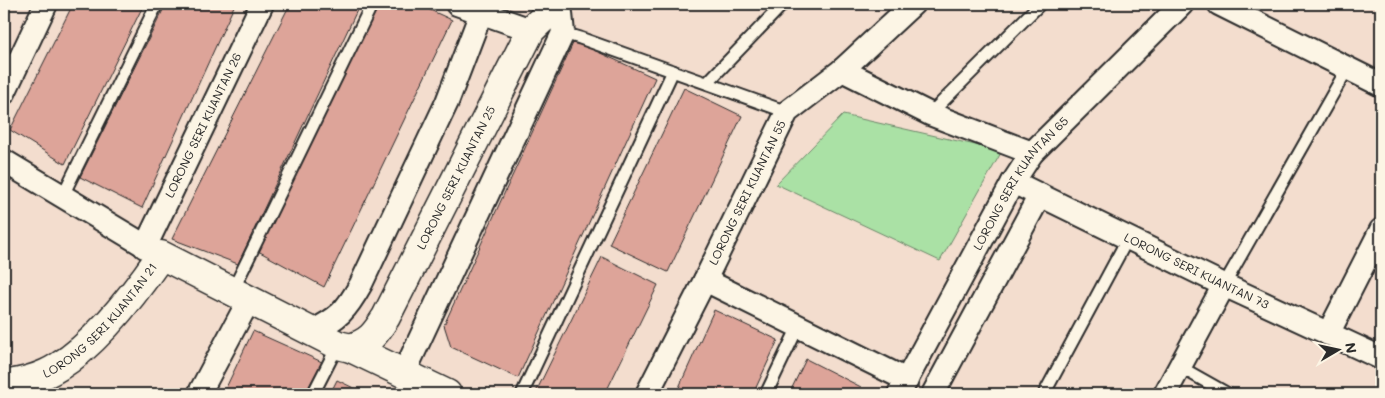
<svg xmlns="http://www.w3.org/2000/svg" width="1385" height="398" viewBox="0 0 1385 398" font-family="Mali,sans-serif">
  <style>
    .green { fill: #aae1a5; stroke: #6a8668 }
    .building { fill: #dda499; stroke: #2b2b2b }
    .lines { fill: none; stroke-linecap: round; stroke-linejoin: round }
    .service-casing { stroke: #2b2b2b; stroke-width: 15 }
    .minor-casing { stroke: #2b2b2b; stroke-width: 26 }
    .tertiary-casing { stroke: #2b2b2b; stroke-width: 31 }
    .service { stroke: #fcf5e5; stroke-width: 11 }
    .minor { stroke: #fcf5e5; stroke-width: 22 }
    .tertiary { stroke: #fcf5e5; stroke-width: 28 }
    .labels { text-anchor: middle; stroke-width: 4.5; stroke-linejoin: round; paint-order: stroke }
    .street-label { font-size: 12px; fill: #2b2b2b; stroke: #fcf5e5 }
  </style>
  <rect width="100%" height="100%" fill="#f3ddce"/>
  <filter id="ink" filterUnits="userSpaceOnUse"><feTurbulence type="fractalNoise" baseFrequency=".02" numOctaves="2"/><feDisplacementMap in="SourceGraphic" scale="10" xChannelSelector="R" yChannelSelector="G"/><feConvolveMatrix kernelMatrix="1 2 1 2 8 2 1 2 1" color-interpolation-filters="sRGB"/></filter>
  <g filter="url(#ink)">
    <polygon class="green" points="843,115 1002,151 940,261 776,184"/>
    <g class="building">
      <polygon points="73,4 144,4 65,164 10,130"/>
      <polygon points="166,4 235,4 142,208 80,177"/>
      <polygon points="290,4 356,4 359,6 238,264 172,239"/>
      <polygon points="379,4 417,4 452,20 324,287 258,251"/>
      <polygon points="574,41 655,78 518,378 451,347 444,325"/>
      <polygon points="684,88 742,116 668,272 609,244"/>
      <polygon points="602,257 658,285 605,394 535,394"/>
      <polygon points="714,310 778,340 753,394 676,394"/>
      <polygon points="253,331 322,362 305,394 223,394"/>
      <polygon points="806,359 861,387 857,394 789,394"/>
      <polygon points="337,380 366,394 330,394"/>
    </g>
    <g class="lines">
      <g class="service-casing">
        <g id="service">
          <polyline points="563,33 580,38 787,112"/>
          <polyline points="707,83 783,4"/>
          <polyline points="930,114 1040,4"/>
          <polyline points="62,197 157,4"/>
          <polyline points="1224,285 1347,69"/>
          <polyline points="232,292 372,4"/>
          <polyline points="1180,367 1228,394"/>
          <polyline points="313,394 338,345"/>
          <polyline points="522,394 673,71"/>
          <polyline points="766,394 798,327"/>
          <polyline points="1044,394 1128,238"/>
        </g>
      </g>
      <g class="minor-casing">
        <g id="minor">
          <polyline points="457,4 531,30"/>
          <polyline points="1219,4 1381,85"/>
          <polyline points="842,70 930,114 1032,153"/>
          <polyline points="4,93 46,4"/>
          <polyline points="4,161 157,253"/>
          <path id="s1" d="M1013,182l211,103 157,73"/>
          <path id="s2" d="M145,247l117,-243"/>
          <polyline points="705,280 907,380"/>
          <path d="M311,332c28,-14 35,-21 50,-48l86,-182 34,-89"/>
          <polyline points="1328,334 1381,230"/>
          <polyline points="404,373 563,33 560,4"/>
          <polyline points="199,394 249,300"/>
          <path id="s3" d="M647,394l58,-114 82,-168 55,-42 71,-66"/>
          <path id="s4" d="M899,394l114,-212 19,-29 150,-149"/>
          <polyline points="933,394 1040,195"/>
          <polyline points="1165,394 1224,285"/>
        </g>
      </g>
      <g class="tertiary-casing">
        <g id="tertiary">
          <path id="s5" d="M351,348c20,-7 24,-14 35,-31l145,-287 27,-26"/>
          <path id="s6" d="M4,385c19,-3 37,-7 54,-18 39,-24 77,-74 103,-112l177,90 13,3 96,46"/>
        </g>
      </g>
      <use href="#service" class="service"/>
      <use href="#minor" class="minor"/>
      <use href="#tertiary" class="tertiary"/>
    </g>
  </g>
  <g class="labels">
    <g class="street-label">
      <text dy="4" stroke="none"><textPath href="#s2" startOffset="135">LORONG SERI KUANTAN 26</textPath></text>
      <text dy="4" stroke="none"><textPath href="#s5" startOffset="204">LORONG SERI KUANTAN 25</textPath></text>
      <text dy="4" stroke="none"><textPath href="#s4" startOffset="244">LORONG SERI KUANTAN 65</textPath></text>
      <text dy="4" stroke="none"><textPath href="#s3" startOffset="225">LORONG SERI KUANTAN 55</textPath></text>
      <text dy="4" stroke="none"><textPath href="#s1" startOffset="204">LORONG SERI KUANTAN 73</textPath></text>
      <text dy="4" stroke="none"><textPath href="#s6" startOffset="120">LORONG SERI KUANTAN 21</textPath></text>
    </g>
  </g>
  <rect width="1385" height="398" fill="none" stroke="#fcf5e5" stroke-width="20"/>
  <rect x="10" y="10" width="1365" height="378" fill="none" stroke="#2b2b2b" stroke-width="2" filter="url(#ink)"/>
  <g transform="translate(1338 350) rotate(81)" stroke="#fcf5e5" stroke-width="4" paint-order="stroke">
  <path d="M0-4L9 19L0 12L-9 19Z" fill="#2b2b2b"/>
  <text y="-8" font-size="14" font-weight="bold" text-anchor="middle" fill="#2b2b2b">N</text>
  </g>
</svg>
